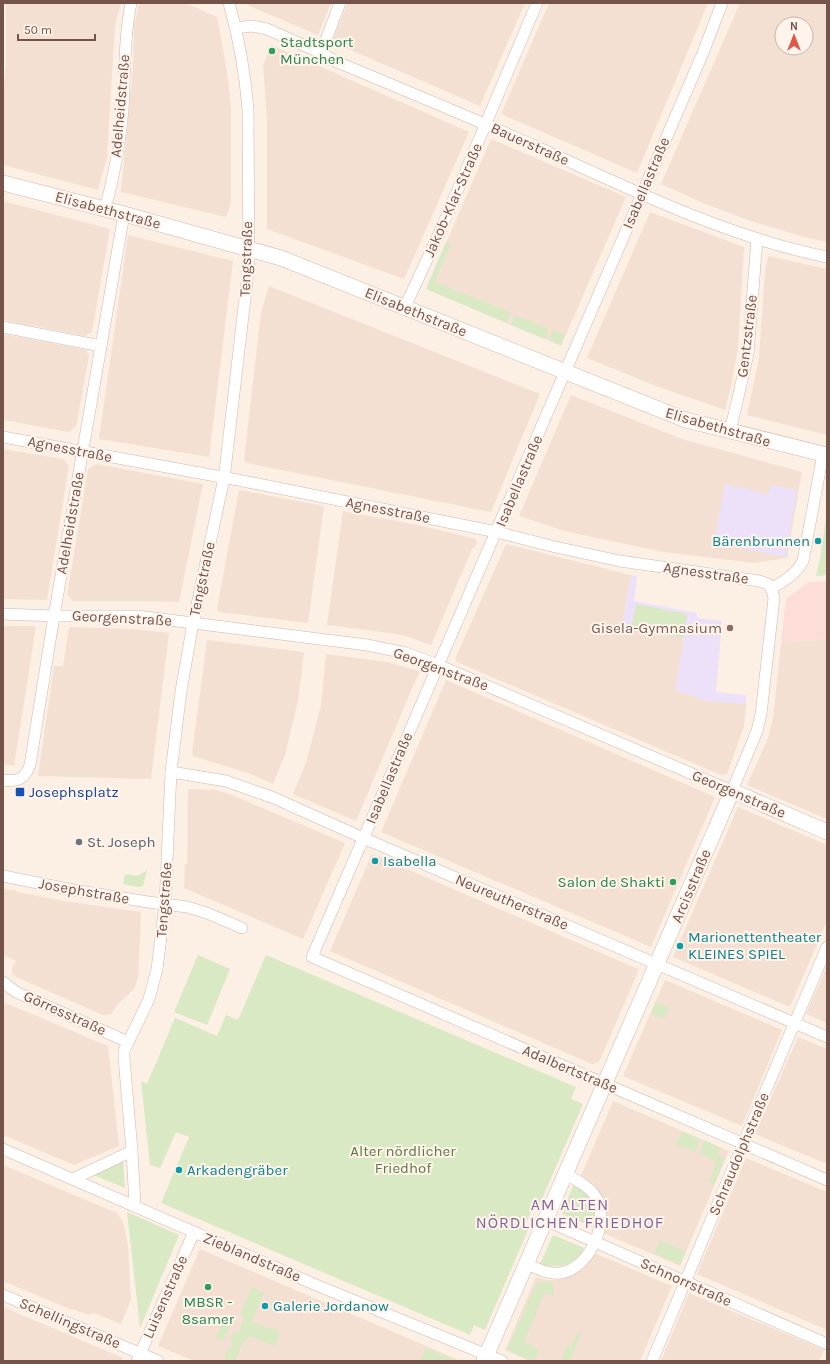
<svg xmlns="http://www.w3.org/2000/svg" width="830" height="1364" viewBox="0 0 830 1364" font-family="Karla,sans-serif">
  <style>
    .residential { fill: #f3e0d3; fill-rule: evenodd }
    .commercial { fill: #fcddd8 }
    .education { fill: #ece1f8 }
    .green { fill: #d8e9c3 }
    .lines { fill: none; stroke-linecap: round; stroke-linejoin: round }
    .street-casing { stroke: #cfb7ae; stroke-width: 12 }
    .secondary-casing { stroke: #d2b6ab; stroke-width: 16 }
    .street { stroke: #fff; stroke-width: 11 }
    .secondary { stroke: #fff; stroke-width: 15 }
    .leisure-dot { fill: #2e9e5b; stroke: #fff4eb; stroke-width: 1.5 }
    .culture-dot { fill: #0f9aa8; stroke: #fff4eb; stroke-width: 1.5 }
    .education-dot { fill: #8d6e63; stroke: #fff4eb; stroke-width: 1.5 }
    .transit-dot { fill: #1a4fb4; stroke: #fff4eb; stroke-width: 1.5 }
    .worship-dot { fill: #6b7280; stroke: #fff4eb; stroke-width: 1.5 }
    .labels { text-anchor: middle; stroke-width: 4; stroke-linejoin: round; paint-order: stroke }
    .leisure-label { font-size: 15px; fill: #27864d; stroke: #fff4eb; text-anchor: start }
    .street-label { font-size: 15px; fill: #74534a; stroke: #fff4eb }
    .culture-label { font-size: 15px; fill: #0d838f; stroke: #fff4eb; text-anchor: start }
    .education-label { font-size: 15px; fill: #785e54; stroke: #fff4eb; text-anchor: end }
    .transit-label { font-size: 15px; fill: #164399; stroke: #fff4eb; text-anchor: start }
    .worship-label { font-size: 15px; fill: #5b616d; stroke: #fff4eb; text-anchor: start }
    .park-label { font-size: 15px; fill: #5c7942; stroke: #fff4eb }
    .neighbourhood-label { font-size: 16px; letter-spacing: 1px; fill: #7f6697; stroke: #fff4eb }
  </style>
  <rect width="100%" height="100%" fill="#fcefe4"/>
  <g class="residential">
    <polygon points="6,3 121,3 115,25 107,157 98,190 3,165 3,93 6,67"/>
    <polygon points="139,3 185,3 217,17 227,71 231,108 231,202 226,217 121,192 133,67 134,26"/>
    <polygon points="246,3 331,3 318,35 247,5"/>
    <polygon points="348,3 525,3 480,106 332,42"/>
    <polygon points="549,3 708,3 637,173 501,114"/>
    <path d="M740,3h87v239l-27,-6 -52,-16 -45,-17 -42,-19zM782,24h24v24h-24z"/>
    <polygon points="271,45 469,132 404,279 267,229 267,119 263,65"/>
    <polygon points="491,139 626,197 561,346 426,289"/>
    <polygon points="3,201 110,229 92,332 85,336 3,320"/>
    <polygon points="650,212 744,247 738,348 731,386 725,410 656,386 587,358"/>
    <polygon points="128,235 233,261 209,457 99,439"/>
    <polygon points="768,256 827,269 827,435 747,415 759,358 765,271"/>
    <polygon points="269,286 540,394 491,512 247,463 244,460 261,313"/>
    <polygon points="3,334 86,350 89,356 76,426 69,432 3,420"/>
    <polygon points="571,395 682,439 802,472 787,558 754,563 663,552 564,531 519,516"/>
    <polygon points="3,449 63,459 69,466 47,600 3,599"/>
    <polygon points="96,464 203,484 179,602 139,601 73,601 67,595 88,469"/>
    <polygon points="239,490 324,506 308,623 219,612 217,609"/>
    <polygon points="343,511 418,525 476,539 477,543 475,547 472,549 431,645 403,635 375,631 327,625"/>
    <polygon points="506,544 631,575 622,626 684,638 706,701 746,704 744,727 727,774 721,775 457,662 455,659"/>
    <polygon points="3,626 36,626 14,766 3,764"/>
    <polygon points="69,627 132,629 169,633 151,779 38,776 54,666 63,666"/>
    <polygon points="827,639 827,819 747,785 768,738 773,718 781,643"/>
    <polygon points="207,640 304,652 298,701 285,755 273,784 251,774 193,756 192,754"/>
    <polygon points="326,654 387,662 418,671 419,673 418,677 416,679 356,821 293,794 306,763 321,705"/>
    <polygon points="446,680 715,797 651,947 381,832"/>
    <polygon points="188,789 216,790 232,795 345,843 303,939 184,888 185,864 187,864"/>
    <polygon points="738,807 827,845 827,921 790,1007 673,957"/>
    <polygon points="372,854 638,969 638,972 600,1060 597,1063 592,1064 330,951"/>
    <polygon points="3,889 10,890 13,889 17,892 63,901 141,912 138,978 134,989 117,1005 112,1013 108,1015 103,1015 16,977 12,974 12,969 16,961 3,955"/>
    <polygon points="827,966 827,1023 806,1014"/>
    <polygon points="665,980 782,1030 742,1126 623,1076"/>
    <polygon points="3,1002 108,1046 119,1146 74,1165 3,1135"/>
    <polygon points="798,1037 827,1049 827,1164 755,1134"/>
    <polygon points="613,1101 729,1151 680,1266 603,1233 607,1220 606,1207 601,1194 593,1183 581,1176"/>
    <polygon points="746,1158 827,1192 827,1330 697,1274"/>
    <polygon points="3,1165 117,1213 123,1222 128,1244 131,1300 121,1324 94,1313 88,1315 73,1309 72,1310 3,1281"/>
    <polygon points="200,1249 461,1361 194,1361 158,1346"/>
    <polygon points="594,1253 672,1286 640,1361 529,1361 505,1350 536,1277 547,1280 558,1280 571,1276 578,1272 587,1264"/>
    <polygon points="689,1293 824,1350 819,1361 661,1361"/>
    <polygon points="3,1307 123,1358 122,1361 3,1361"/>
  </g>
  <polygon class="commercial" points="827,581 827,639 781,643 786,599 809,582"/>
  <g class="education">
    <polygon points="725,484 738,488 739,486 768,495 771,485 797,490 786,557 714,543"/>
    <polygon points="631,575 637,576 634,601 697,613 697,618 722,621 716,692 746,695 746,704 706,701 675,690 684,638 622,626"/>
  </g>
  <g class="green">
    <polygon points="446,242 451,244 435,282 511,313 507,323 426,289"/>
    <polygon points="515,315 549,329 545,339 511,325"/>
    <polygon points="553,330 565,335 561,345 549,340"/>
    <polygon points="827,511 827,575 816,576 820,559"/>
    <polygon points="636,604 687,614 683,638 631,628"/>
    <polygon points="147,870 143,886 138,887 123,884 125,874 138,876"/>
    <polygon points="198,955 230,969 207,1025 174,1012"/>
    <polygon points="266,955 576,1087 571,1099 583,1104 539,1206 534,1205 524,1228 528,1230 485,1330 474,1325 470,1335 161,1203 189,1137 176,1132 160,1168 150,1165 141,1081 147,1084 175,1018 217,1036 226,1015 238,1020"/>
    <polygon points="656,1002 669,1008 664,1019 651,1013"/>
    <polygon points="682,1131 700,1139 695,1152 676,1144"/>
    <polygon points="705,1140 720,1148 717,1155 725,1158 714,1185 709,1182 717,1162 699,1153"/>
    <polygon points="123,1160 125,1188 91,1174"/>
    <path d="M574,1183c4,3 11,6 14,9 8,10 9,24 5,35l-31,-13z"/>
    <polygon points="127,1212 179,1235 140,1328"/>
    <path d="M553,1235l31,13c-9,19 -25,21 -44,16z"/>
    <polygon points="660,1240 686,1252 680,1265 654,1253"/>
    <polygon points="537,1282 553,1282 554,1295 544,1294 524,1342 539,1349 534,1361 532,1361 507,1350"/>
    <polygon points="252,1287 264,1293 252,1321 267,1328 278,1330 278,1338 274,1346 249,1336 241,1346 235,1361 225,1361 225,1353 232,1346 230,1335 240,1331 241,1325 244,1317 241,1316 243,1307"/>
    <polygon points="224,1318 232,1321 223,1341 216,1339"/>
    <polygon points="578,1332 581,1333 570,1361 561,1361 568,1344 572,1345"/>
    <polygon points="426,1348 458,1361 424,1361 421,1360"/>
  </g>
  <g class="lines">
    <g class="street-casing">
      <g id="street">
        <polyline points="722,3 703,53 312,957 827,1180"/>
        <path d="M236,28l16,-2 15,3 54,24 16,9c70,29 140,58 209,89 91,41 182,86 281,106"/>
        <polyline points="321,53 340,3"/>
        <path d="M105,209c9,-32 15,-66 18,-99 2,-36 1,-71 8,-107"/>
        <polyline points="405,307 442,227 537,3"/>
        <polyline points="3,327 101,346"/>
        <polyline points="730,432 748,354 757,239"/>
        <polyline points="3,437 238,480 497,532 551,546 620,561 759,581 768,584 771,588"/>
        <path d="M771,588c13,-6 25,-14 32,-27l20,-107"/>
        <polyline points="3,614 54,616 137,616 177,621 367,645 406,653 438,665 732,791 757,731 761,714 773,607 774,597 771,588"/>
        <polyline points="171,772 226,781 274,798 363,838 827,1037"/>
        <path d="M3,780c15,2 22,-1 27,-15l24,-149 70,-402"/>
        <polyline points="3,876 68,889 148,902 187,907 207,913 242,928"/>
        <polyline points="3,982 16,992 128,1042"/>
        <polyline points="3,1149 316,1285 502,1361"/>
        <polyline points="73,1179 132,1151"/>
        <path d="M135,1206l-3,-55 -8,-93v-7l25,-52 8,-30 8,-65 6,-132 10,-81 12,-68 31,-145 2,-16 23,-198 -1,-155c-3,-36 -9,-71 -19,-106"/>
        <polyline points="545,1220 827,1344"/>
        <path d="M526,1264c11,4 23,11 35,9 28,-5 47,-47 37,-72 -6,-13 -21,-21 -33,-27"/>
        <polyline points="3,1295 158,1361"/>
        <polyline points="137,1361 194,1232"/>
        <polyline points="652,1361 743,1144 827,947"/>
      </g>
    </g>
    <g class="secondary-casing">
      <g id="secondary">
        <polyline points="3,183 124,214 281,258 686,420 827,455"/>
        <polyline points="484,1361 732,791 827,832"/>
      </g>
    </g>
    <use href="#street" class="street"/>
    <use href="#secondary" class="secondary"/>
  </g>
  <g class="leisure-dot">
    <circle cx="272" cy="51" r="4"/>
    <circle cx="673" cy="882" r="4"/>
    <circle cx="208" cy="1287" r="4"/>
  </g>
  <g class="culture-dot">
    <circle cx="818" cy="541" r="4"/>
    <circle cx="375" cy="861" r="4"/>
    <circle cx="680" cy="946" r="4"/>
    <circle cx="179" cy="1170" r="4"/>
    <circle cx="265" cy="1306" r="4"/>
  </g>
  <circle class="education-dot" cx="730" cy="628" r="4"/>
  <rect class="transit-dot" x="15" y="787" width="10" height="10" rx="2"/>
  <circle class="worship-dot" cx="79" cy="842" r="4"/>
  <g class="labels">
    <g class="leisure-label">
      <text x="280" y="47">Stadtsport<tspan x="280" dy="17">München</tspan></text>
      <text x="665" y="887" text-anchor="end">Salon de Shakti</text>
      <text x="208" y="1307" text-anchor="middle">MBSR -<tspan x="208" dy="17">8samer</tspan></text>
    </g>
    <g class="street-label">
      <text transform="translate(120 106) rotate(-85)" y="5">Adelheidstraße</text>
      <text transform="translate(530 144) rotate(24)" y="5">Bauerstraße</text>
      <text transform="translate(646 183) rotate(-67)" y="5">Isabellastraße</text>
      <text transform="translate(453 200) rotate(-66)" y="5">Jakob-Klar-Straße</text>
      <text transform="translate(108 210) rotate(15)" y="5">Elisabethstraße</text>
      <text transform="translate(246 259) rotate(-88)" y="5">Tengstraße</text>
      <text transform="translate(416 312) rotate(22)" y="5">Elisabethstraße</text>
      <text transform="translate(747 336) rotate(-83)" y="5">Gentzstraße</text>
      <text transform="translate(718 427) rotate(16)" y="5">Elisabethstraße</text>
      <text transform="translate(70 449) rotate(11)" y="5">Agnesstraße</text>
      <text transform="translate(519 481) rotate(-67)" y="5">Isabellastraße</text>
      <text transform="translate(388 510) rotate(11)" y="5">Agnesstraße</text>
      <text transform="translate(70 523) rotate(-80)" y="5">Adelheidstraße</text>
      <text transform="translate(706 573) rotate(8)" y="5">Agnesstraße</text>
      <text transform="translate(202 579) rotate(-78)" y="5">Tengstraße</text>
      <text transform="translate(122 618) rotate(3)" y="5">Georgenstraße</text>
      <text transform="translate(441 669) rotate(20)" y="5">Georgenstraße</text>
      <text transform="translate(389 778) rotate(-67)" y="5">Isabellastraße</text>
      <text transform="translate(739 794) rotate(23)" y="5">Georgenstraße</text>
      <text transform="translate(691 886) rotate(-67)" y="5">Arcisstraße</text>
      <text transform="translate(84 891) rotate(10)" y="5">Josephstraße</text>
      <text transform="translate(164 900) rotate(-86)" y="5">Tengstraße</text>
      <text transform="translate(512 902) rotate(23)" y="5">Neureutherstraße</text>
      <text transform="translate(65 1013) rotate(24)" y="5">Görresstraße</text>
      <text transform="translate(570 1069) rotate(23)" y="5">Adalbertstraße</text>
      <text transform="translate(739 1154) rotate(-67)" y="5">Schraudolphstraße</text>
      <text transform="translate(252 1257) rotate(23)" y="5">Zieblandstraße</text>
      <text transform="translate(686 1282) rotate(24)" y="5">Schnorrstraße</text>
      <text transform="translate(165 1297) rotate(-66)" y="5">Luisenstraße</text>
      <text transform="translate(70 1323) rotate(23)" y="5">Schellingstraße</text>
    </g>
    <g class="culture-label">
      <text x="810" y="546" text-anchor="end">Bärenbrunnen</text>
      <text x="383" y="866">Isabella</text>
      <text x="688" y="942">Marionettentheater<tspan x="688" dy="17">KLEINES SPIEL</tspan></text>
      <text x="187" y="1175">Arkadengräber</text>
      <text x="273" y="1311">Galerie Jordanow</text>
    </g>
    <g class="education-label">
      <text x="722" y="633">Gisela-Gymnasium</text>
    </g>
    <g class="transit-label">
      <text x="29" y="797">Josephsplatz</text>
    </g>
    <g class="worship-label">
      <text x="87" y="847">St. Joseph</text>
    </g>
    <g class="park-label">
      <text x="403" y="1156">Alter nördlicher<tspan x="403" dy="17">Friedhof</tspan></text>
    </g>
    <g class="neighbourhood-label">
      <text x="570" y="1210">AM ALTEN<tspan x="570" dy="18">NÖRDLICHEN FRIEDHOF</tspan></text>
    </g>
  </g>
  <rect width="830" height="1364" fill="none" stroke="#74534a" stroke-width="8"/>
  <g transform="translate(794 36)"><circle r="19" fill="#fff4eb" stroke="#c7b4ab"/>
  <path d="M0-3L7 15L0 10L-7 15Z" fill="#e3564c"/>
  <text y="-6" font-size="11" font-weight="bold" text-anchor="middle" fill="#74534a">N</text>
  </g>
  <path d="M18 34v6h77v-6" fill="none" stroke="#74534a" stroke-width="2"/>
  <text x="24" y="34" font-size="12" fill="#74534a" stroke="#fff4eb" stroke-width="3" paint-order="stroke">50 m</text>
</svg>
